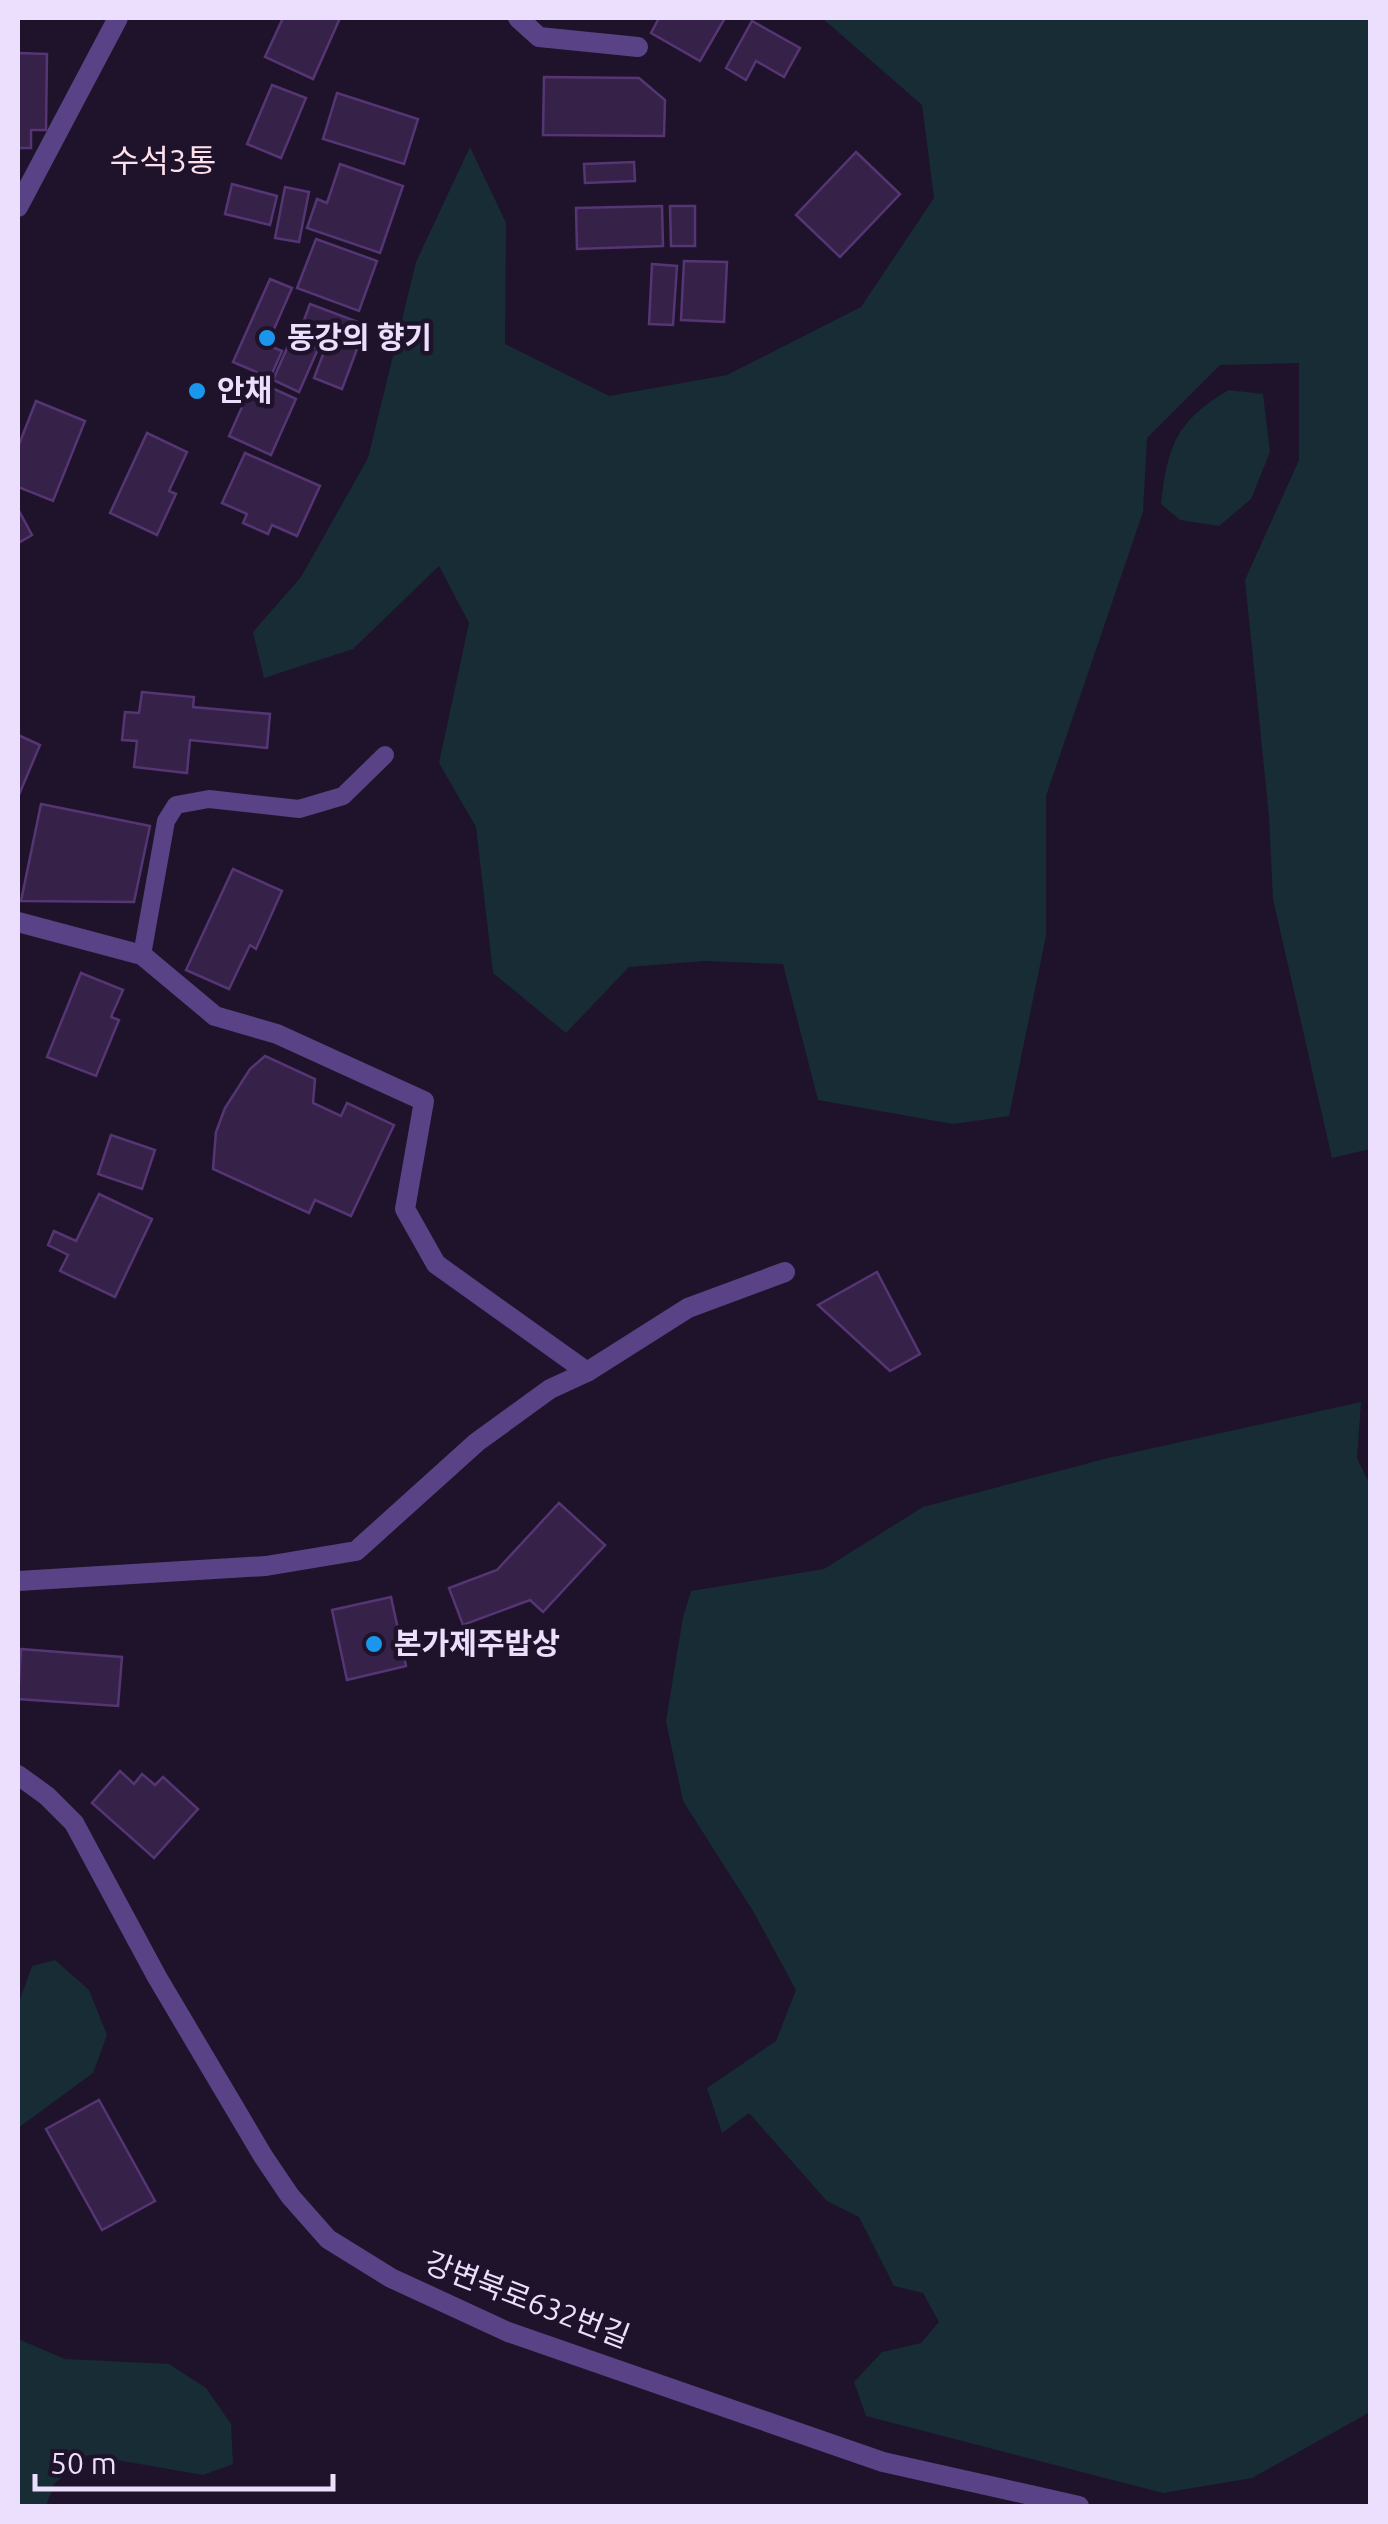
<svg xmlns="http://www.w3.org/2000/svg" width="1388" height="2524" viewBox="0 0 1388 2524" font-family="Ubuntu,'Noto Sans KR',sans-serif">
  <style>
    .green { fill: #172c34 }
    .building { fill: #362149; stroke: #553574; stroke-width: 2.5 }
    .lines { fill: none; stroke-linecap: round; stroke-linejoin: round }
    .lane { stroke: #594285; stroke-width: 18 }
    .street { stroke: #594285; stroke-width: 20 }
    .poi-dot { fill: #1a97ed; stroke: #1e132a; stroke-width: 4 }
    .labels { text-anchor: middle; stroke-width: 9; stroke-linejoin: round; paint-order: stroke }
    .poi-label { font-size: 30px; font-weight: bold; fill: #ebdffd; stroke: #1e132a; text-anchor: start }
    .street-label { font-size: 30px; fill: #ebdffd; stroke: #1e132a }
    .neighbourhood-label { font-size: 32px; fill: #fde0ea; stroke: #1e132a }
  </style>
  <rect width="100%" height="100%" fill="#1e132a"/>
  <g class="green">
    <polygon points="822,18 1370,18 1370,1149 1332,1158 1273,899 1269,816 1245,580 1299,460 1299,363 1220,365 1147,438 1143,512 1046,796 1046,936 1009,1116 953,1124 818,1100 783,964 704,961 629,967 566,1033 493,973 476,827 439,763 469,623 439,566 353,649 264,678 253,632 301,577 368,458 416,262 470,147 506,223 505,344 609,396 727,375 861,307 934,198 922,105"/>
    <path d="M1229,390l34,4 7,58 -19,47 -32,27 -39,-6 -19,-16c6,-58 16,-84 68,-114z"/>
    <polygon points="1361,1402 1357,1458 1370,1485 1370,2412 1252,2478 1163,2493 866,2416 854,2382 882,2352 921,2343 939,2322 923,2293 894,2286 859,2217 827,2201 749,2113 722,2133 707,2088 776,2041 796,1990 753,1911 683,1801 666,1721 683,1617 691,1591 824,1569 923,1507 1108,1458"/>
    <polygon points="55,1960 89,1990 107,2035 93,2073 18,2128 18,2005 32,1966"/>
    <polygon points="18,2339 65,2359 169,2364 206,2388 231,2424 233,2464 203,2475 88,2455 54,2484 46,2506 18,2506"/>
  </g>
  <g class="building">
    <polygon points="283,18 340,18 313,79 265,57"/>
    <polygon points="659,18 725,18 700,61 651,33"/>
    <polygon points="752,21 800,48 784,77 756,61 746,80 726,68"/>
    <polygon points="18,53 47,54 46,130 31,130 31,148 18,148"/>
    <polygon points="544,77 639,78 665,100 664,136 543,135"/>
    <polygon points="272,85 306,98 281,158 247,144"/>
    <polygon points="337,93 418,119 404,164 323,139"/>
    <polygon points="856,152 900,194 840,257 796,215"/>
    <polygon points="634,162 635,181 585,183 584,164"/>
    <polygon points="340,164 403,186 380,253 307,228 317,199 327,203"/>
    <polygon points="232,184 277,196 270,225 225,214"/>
    <polygon points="285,187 309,192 299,242 275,238"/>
    <polygon points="662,206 663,246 577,249 576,208"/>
    <polygon points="670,206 695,206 695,246 671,246"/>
    <polygon points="316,239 377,261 359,311 297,288"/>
    <polygon points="684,261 727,262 724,322 681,320"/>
    <polygon points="652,264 677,266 673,325 649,324"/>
    <polygon points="270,279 292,288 267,345 282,351 270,378 233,362"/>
    <polygon points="310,304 366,325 342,389 314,378 329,339 301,328"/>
    <polygon points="292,337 318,349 299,392 273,380"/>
    <polygon points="254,380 296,399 271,455 229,436"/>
    <polygon points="36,401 85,421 53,501 18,487 18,447"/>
    <polygon points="147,433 187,452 169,491 176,494 157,535 110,513"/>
    <polygon points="245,453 320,486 297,536 272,525 268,534 243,523 247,514 222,503"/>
    <polygon points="18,509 32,535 18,543"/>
    <polygon points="142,692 194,697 193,707 270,714 267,748 190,740 187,773 134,767 137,741 122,740 125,712 139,713"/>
    <polygon points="18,735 40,745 18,797"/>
    <polygon points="41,804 150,826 134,902 21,901"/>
    <polygon points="233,869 282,891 256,949 250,945 229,989 186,970"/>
    <polygon points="81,973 123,990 111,1017 119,1020 96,1076 47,1057"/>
    <polygon points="265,1056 315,1079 313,1103 341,1116 347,1103 394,1125 351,1216 315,1200 309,1213 213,1169 216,1132 225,1108 250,1069"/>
    <polygon points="111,1135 155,1150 142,1189 98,1174"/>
    <polygon points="99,1194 152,1219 115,1297 60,1271 68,1255 48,1245 54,1231 76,1241"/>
    <polygon points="877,1272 920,1354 890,1371 818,1305"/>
    <polygon points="559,1503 605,1545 543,1612 530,1600 463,1625 449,1588 497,1570"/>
    <polygon points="391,1597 406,1666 347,1680 332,1610"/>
    <polygon points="21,1649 122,1657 118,1706 18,1699"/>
    <polygon points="120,1771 134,1784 142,1774 155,1785 163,1777 198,1809 154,1858 92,1803"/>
    <polygon points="99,2100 155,2201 102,2230 46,2129"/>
  </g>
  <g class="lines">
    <polyline class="lane" points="142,955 166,821 176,805 209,799 299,809 343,796 385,755"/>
    <g class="street">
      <polyline points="518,18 539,37 638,47"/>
      <polyline points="18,207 118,18"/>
      <polyline points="18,922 142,955 215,1016 277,1034 424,1101 405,1209 436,1264 587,1372"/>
      <polyline points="18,1581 266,1566 356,1551 477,1442 550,1389 587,1372 688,1308 785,1272"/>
      <polyline points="18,1775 47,1796 74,1823 157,1977 263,2156 290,2196 328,2239 391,2278 508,2332 883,2462 1079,2506"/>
    </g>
  </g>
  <g class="poi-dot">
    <circle cx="267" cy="338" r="10"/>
    <circle cx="197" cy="391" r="10"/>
    <circle cx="374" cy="1644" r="10"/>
  </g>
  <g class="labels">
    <g class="poi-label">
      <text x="287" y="348">동강의 향기</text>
      <text x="217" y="401">안채</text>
      <text x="394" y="1654">본가제주밥상</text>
    </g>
    <g class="street-label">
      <text transform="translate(527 2300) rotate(21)" y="10">강변북로632번길</text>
    </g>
    <g class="neighbourhood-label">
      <text x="163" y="172">수석3통</text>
    </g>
  </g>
  <rect width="1388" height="2524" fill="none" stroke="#ebdffd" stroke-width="40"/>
  <path d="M35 2474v15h298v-15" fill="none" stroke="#ebdffd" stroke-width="5"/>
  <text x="50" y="2474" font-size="30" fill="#ebdffd" stroke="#1e132a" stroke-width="8" paint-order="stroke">50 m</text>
</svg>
